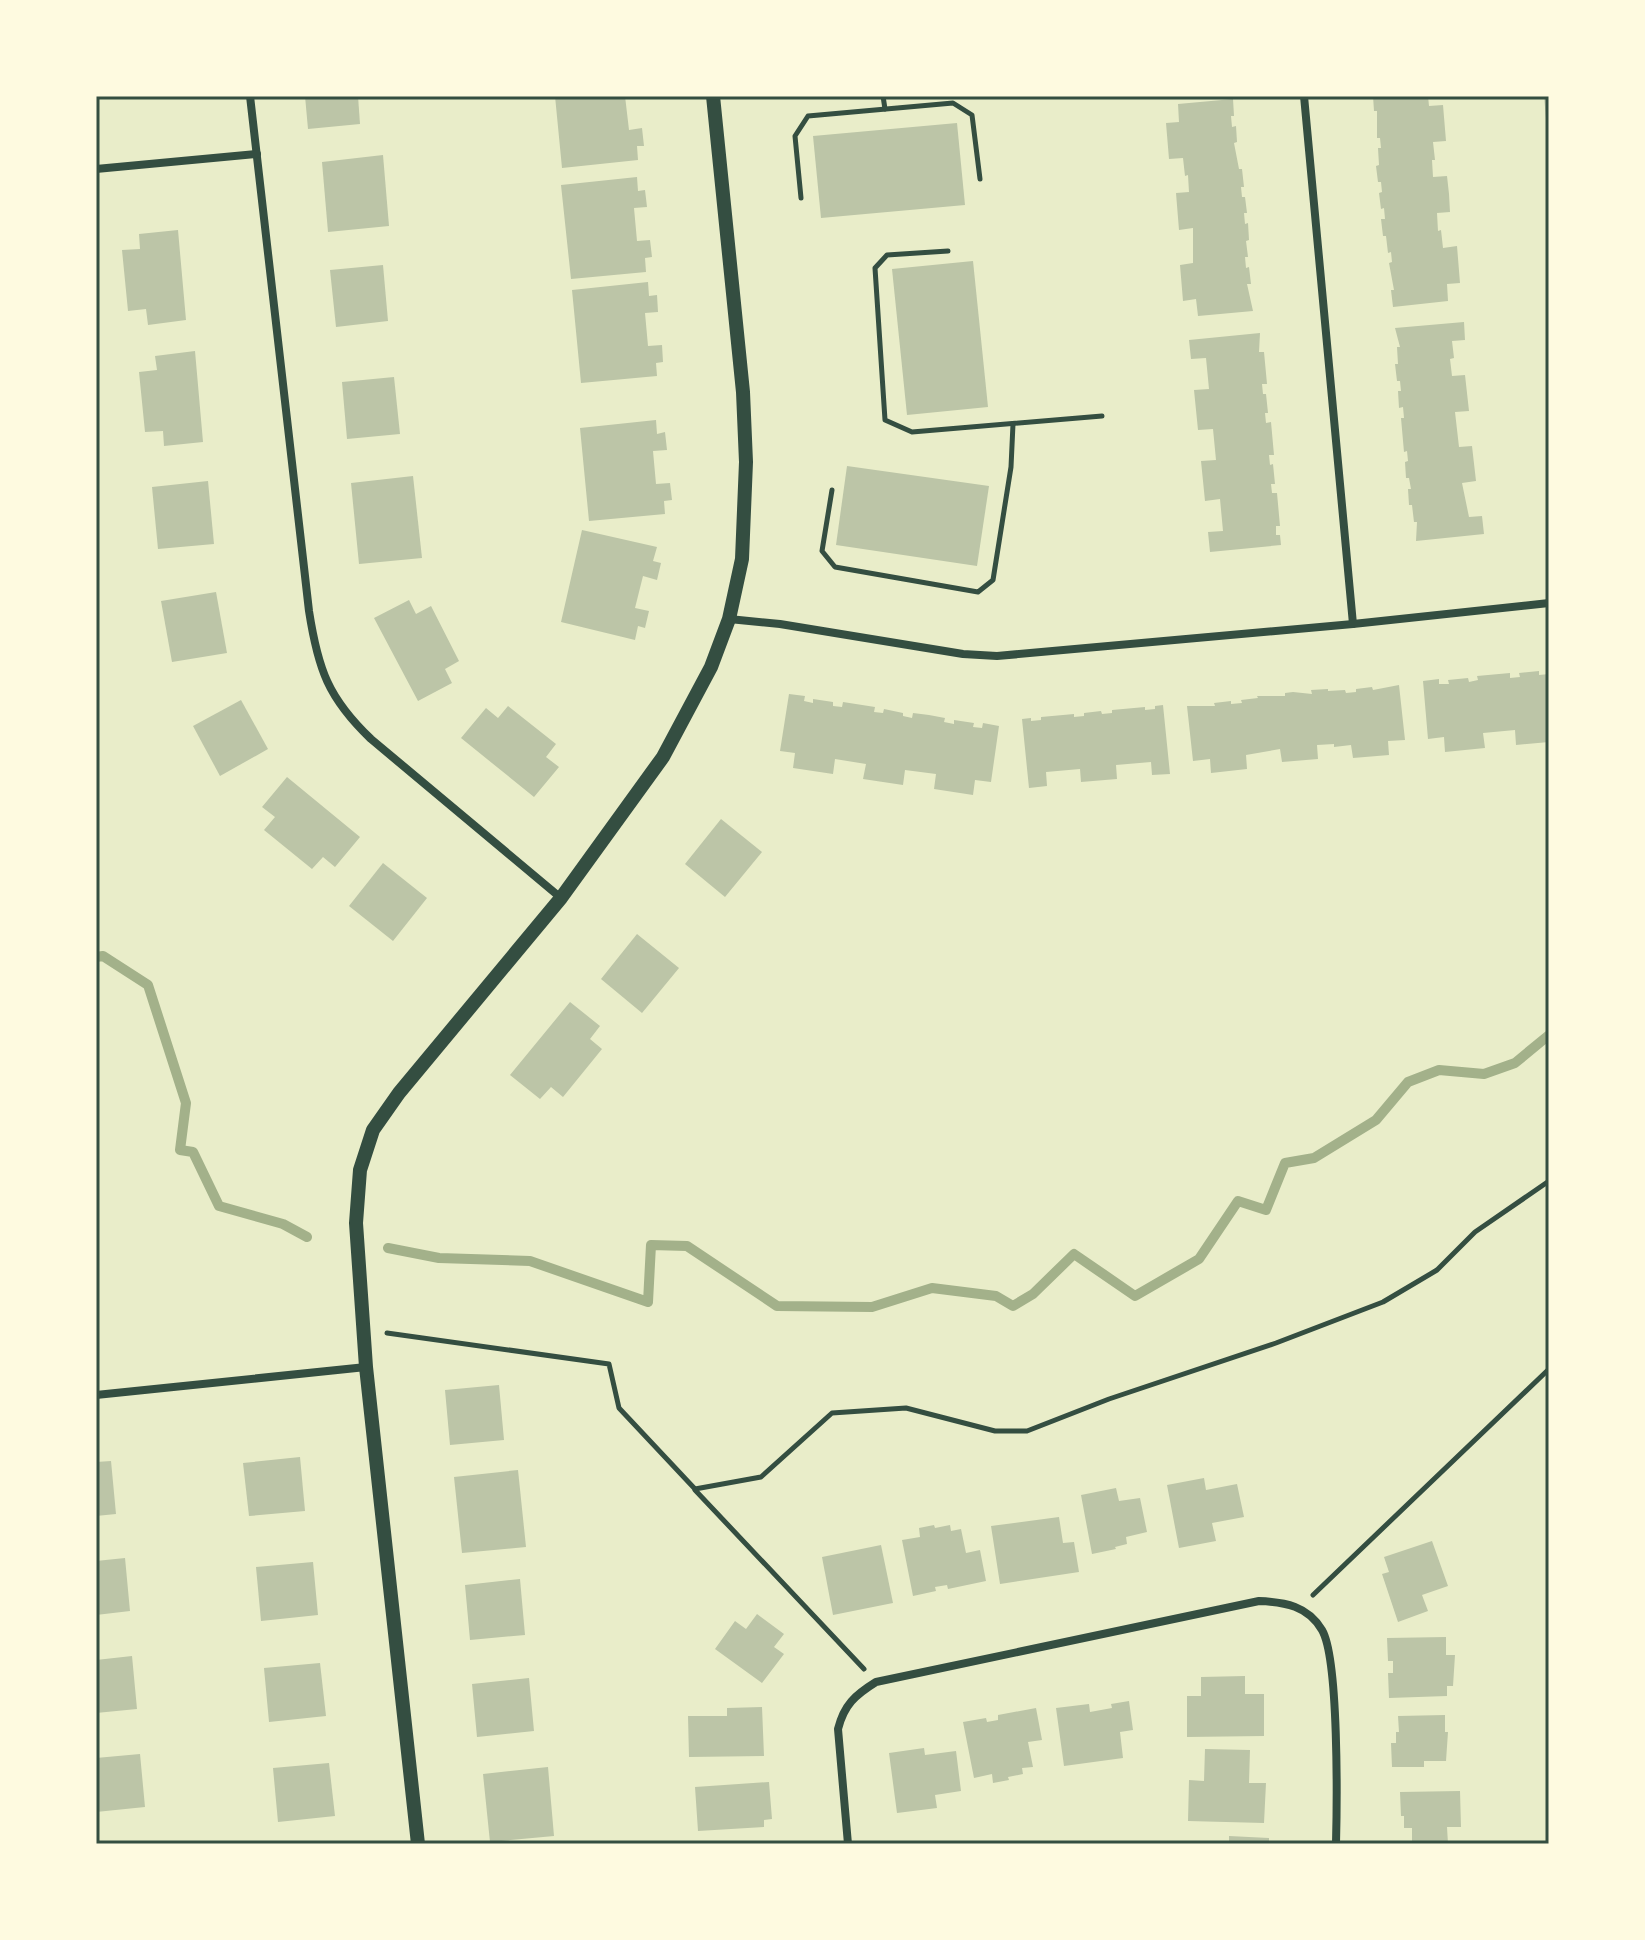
<svg xmlns="http://www.w3.org/2000/svg" width="1645" height="1940" viewBox="0 0 1645 1940" font-family="'DejaVu Sans',sans-serif">
  <style>
    .lines { fill: none; stroke-linecap: round; stroke-linejoin: round }
    .stream { stroke: #a3b18a; stroke-width: 10 }
    .building { fill: #bcc5a7 }
    .path { stroke: #344e41; stroke-width: 5 }
    .minor { stroke: #344e41; stroke-width: 8 }
    .tertiary { stroke: #344e41; stroke-width: 14 }
    .neatline { fill: none; stroke: #344e41; stroke-width: 3 }
  </style>
  <rect width="100%" height="100%" fill="#e9edc9"/>
  <g class="lines">
    <g class="stream">
      <polyline points="96,957 103,956 148,985 186,1103 180,1150 193,1152 219,1206 283,1224 307,1237"/>
      <polyline points="388,1248 439,1258 530,1261 648,1302 651,1245 687,1246 777,1306 872,1307 932,1288 996,1296 1013,1306 1033,1294 1074,1254 1135,1296 1199,1259 1238,1201 1266,1210 1285,1163 1314,1158 1376,1120 1408,1082 1439,1070 1484,1074 1515,1063 1549,1035"/>
    </g>
  </g>
  <g class="building">
    <polygon points="305,96 358,96 360,124 308,129"/>
    <polygon points="555,96 625,96 629,130 642,128 644,146 637,146 638,160 562,168"/>
    <polygon points="1373,96 1428,96 1429,106 1443,105 1446,141 1433,142 1435,160 1432,160 1433,177 1447,176 1449,194 1450,212 1437,213 1438,231 1441,230 1443,248 1457,246 1460,283 1447,284 1448,301 1393,307 1391,290 1394,290 1389,263 1392,262 1391,252 1388,253 1386,236 1383,236 1381,219 1385,219 1384,208 1381,209 1379,193 1382,192 1381,182 1378,182 1376,166 1379,165 1378,148 1381,148 1380,138 1377,138 1377,111 1374,111"/>
    <polygon points="1544,96 1549,96 1549,130 1547,130"/>
    <polygon points="1233,99 1234,116 1231,116 1232,127 1236,126 1237,142 1234,143 1239,169 1242,169 1244,187 1241,187 1242,197 1245,197 1247,213 1244,213 1245,224 1248,223 1249,240 1246,241 1248,257 1245,257 1246,268 1249,267 1251,284 1247,284 1253,311 1198,316 1196,299 1183,301 1180,265 1193,263 1193,228 1179,230 1176,193 1189,192 1188,175 1185,176 1183,158 1169,159 1166,123 1179,122 1178,104"/>
    <polygon points="957,123 965,205 821,218 813,136"/>
    <polygon points="383,155 389,226 328,232 322,162"/>
    <polygon points="637,177 638,191 645,190 647,207 634,208 637,241 650,240 652,257 645,258 646,272 571,279 561,185"/>
    <polygon points="178,230 186,320 148,325 146,309 128,311 122,250 140,249 139,234"/>
    <polygon points="973,261 988,407 907,415 892,269"/>
    <polygon points="383,265 388,321 336,327 330,270"/>
    <polygon points="648,282 649,296 657,295 658,312 645,313 648,346 662,345 663,362 656,363 657,376 581,383 572,290"/>
    <polygon points="1464,322 1465,340 1452,341 1454,358 1450,359 1452,376 1465,375 1469,411 1455,412 1459,447 1472,446 1476,481 1462,483 1469,517 1482,516 1484,534 1416,541 1417,522 1414,522 1412,505 1409,505 1408,489 1411,489 1409,478 1406,478 1405,462 1408,461 1407,451 1404,452 1401,418 1404,418 1403,407 1399,408 1398,391 1401,391 1400,381 1397,381 1395,364 1398,364 1397,347 1400,347 1395,328"/>
    <polygon points="1260,333 1259,352 1264,352 1267,384 1262,384 1263,394 1266,394 1268,413 1265,413 1266,423 1271,422 1274,455 1269,455 1270,465 1273,464 1275,484 1271,484 1272,493 1277,493 1280,526 1276,526 1276,535 1280,535 1281,545 1210,552 1208,532 1223,531 1220,499 1205,501 1201,461 1216,460 1213,429 1198,430 1194,390 1209,389 1206,358 1191,359 1189,340"/>
    <polygon points="195,351 203,442 164,446 163,431 145,432 139,372 157,370 155,356"/>
    <polygon points="394,377 400,434 347,439 342,382"/>
    <polygon points="656,420 657,434 665,432 667,450 653,451 656,484 670,483 672,500 664,501 665,514 589,521 580,428"/>
    <polygon points="847,466 989,486 977,566 836,545"/>
    <polygon points="413,476 422,558 359,564 351,483"/>
    <polygon points="208,481 214,544 158,549 152,487"/>
    <polygon points="582,530 657,547 653,561 661,563 657,580 643,576 635,608 649,611 645,628 638,626 635,640 561,622"/>
    <polygon points="216,592 227,653 172,662 161,601"/>
    <polygon points="409,600 416,614 431,606 459,661 445,669 452,683 418,701 374,618"/>
    <polygon points="1539,671 1539,675 1549,674 1549,742 1516,745 1515,730 1483,733 1485,748 1445,752 1444,737 1428,739 1423,681 1439,679 1439,684 1449,684 1448,680 1468,678 1469,682 1478,680 1477,676 1510,673 1510,678 1520,677 1519,673"/>
    <polygon points="1399,685 1405,740 1388,741 1389,755 1353,758 1351,745 1334,747 1334,744 1317,745 1318,759 1282,762 1280,749 1246,755 1247,769 1211,773 1210,759 1193,761 1187,706 1215,706 1214,703 1231,701 1231,704 1242,703 1241,700 1258,698 1257,696 1285,696 1285,693 1293,692 1312,694 1311,690 1328,689 1328,691 1345,690 1346,693 1356,692 1356,689 1372,687 1373,690"/>
    <polygon points="789,694 805,696 804,701 813,703 813,699 833,702 833,706 842,707 843,702 875,707 874,712 883,713 884,709 903,713 903,716 912,718 913,713 929,715 945,718 944,722 954,724 954,720 974,723 973,727 982,728 983,723 999,726 991,782 975,780 973,795 934,789 936,774 905,770 903,785 863,779 866,764 835,759 833,774 793,768 795,753 780,751"/>
    <polygon points="241,700 268,749 220,776 193,726"/>
    <polygon points="1163,705 1170,774 1152,775 1151,762 1116,765 1117,779 1081,782 1080,769 1046,772 1047,786 1029,788 1022,719 1031,718 1031,721 1041,720 1041,717 1074,714 1074,717 1084,716 1084,713 1101,711 1102,714 1112,713 1112,710 1145,707 1145,710 1155,709 1155,706"/>
    <polygon points="508,706 556,744 546,757 559,767 534,797 461,738 486,708 498,718"/>
    <polygon points="287,777 360,837 335,867 323,857 312,869 264,830 275,817 262,807"/>
    <polygon points="721,819 762,852 725,897 685,864"/>
    <polygon points="383,863 427,898 393,941 349,906"/>
    <polygon points="637,934 679,968 642,1013 601,979"/>
    <polygon points="570,1002 600,1026 590,1039 602,1049 563,1097 551,1087 540,1099 510,1075"/>
    <polygon points="499,1385 504,1440 450,1445 445,1390"/>
    <polygon points="300,1457 305,1511 249,1516 243,1463"/>
    <polygon points="111,1461 116,1514 96,1516 96,1462"/>
    <polygon points="518,1470 526,1547 462,1553 454,1477"/>
    <polygon points="1204,1478 1206,1490 1237,1484 1244,1517 1212,1523 1216,1541 1179,1548 1167,1485"/>
    <polygon points="1116,1488 1119,1501 1140,1498 1147,1532 1126,1537 1127,1544 1115,1547 1116,1549 1092,1554 1081,1495"/>
    <polygon points="1059,1517 1063,1543 1074,1542 1079,1572 1000,1584 991,1526"/>
    <polygon points="934,1525 935,1528 950,1525 951,1531 961,1529 966,1553 980,1550 986,1581 948,1589 947,1585 935,1587 936,1591 913,1596 902,1540 920,1537 919,1528"/>
    <polygon points="1432,1541 1448,1586 1422,1595 1428,1611 1398,1622 1382,1574 1389,1572 1384,1557"/>
    <polygon points="881,1545 893,1603 833,1615 822,1557"/>
    <polygon points="125,1558 130,1611 96,1615 96,1561"/>
    <polygon points="313,1562 318,1615 261,1621 256,1567"/>
    <polygon points="520,1579 525,1635 470,1640 465,1585"/>
    <polygon points="757,1614 784,1634 774,1647 784,1654 762,1683 715,1649 735,1621 746,1629"/>
    <polygon points="1446,1637 1446,1655 1455,1655 1453,1686 1447,1686 1447,1696 1389,1698 1388,1673 1393,1673 1393,1661 1388,1661 1387,1638"/>
    <polygon points="132,1656 137,1709 96,1713 96,1660"/>
    <polygon points="320,1663 326,1716 269,1722 264,1668"/>
    <polygon points="1245,1676 1245,1694 1264,1694 1264,1736 1187,1737 1187,1696 1201,1696 1201,1677"/>
    <polygon points="529,1678 534,1731 477,1737 472,1684"/>
    <polygon points="1129,1701 1133,1730 1120,1732 1123,1758 1064,1766 1056,1708 1089,1704 1090,1712 1112,1708 1111,1704"/>
    <polygon points="762,1707 764,1756 689,1757 688,1716 727,1716 727,1708"/>
    <polygon points="1036,1708 1042,1740 1028,1742 1033,1767 1022,1768 1023,1774 1008,1777 1009,1780 993,1783 992,1774 974,1778 963,1722 986,1718 987,1722 998,1720 998,1715"/>
    <polygon points="1445,1715 1445,1732 1448,1732 1446,1761 1424,1761 1424,1767 1392,1767 1391,1743 1396,1743 1396,1732 1399,1732 1398,1716"/>
    <polygon points="924,1748 925,1755 956,1751 961,1791 935,1795 937,1808 897,1813 889,1753"/>
    <polygon points="1205,1749 1250,1750 1249,1783 1266,1783 1264,1823 1188,1821 1189,1780 1204,1781"/>
    <polygon points="140,1754 145,1807 96,1812 96,1758"/>
    <polygon points="329,1763 335,1816 278,1822 273,1768"/>
    <polygon points="548,1767 554,1836 490,1842 483,1774"/>
    <polygon points="769,1782 772,1819 764,1820 764,1827 698,1831 695,1787"/>
    <polygon points="1460,1791 1461,1827 1447,1827 1448,1844 1412,1844 1412,1828 1404,1828 1404,1816 1401,1816 1400,1792"/>
    <polygon points="1229,1836 1269,1838 1269,1844 1229,1844"/>
  </g>
  <g class="lines">
    <g class="path">
      <polyline points="883,96 885,109"/>
      <polyline points="801,198 795,136 808,116 953,103 972,115 980,179"/>
      <polyline points="948,251 887,255 875,268 885,420 912,432 1102,416"/>
      <polyline points="832,490 822,551 835,567 978,592 993,580 1011,467 1013,424"/>
      <polyline points="387,1333 609,1364 619,1408 695,1489 761,1477 832,1413 906,1408 995,1431 1027,1431 1109,1399 1276,1343 1383,1302 1437,1270 1475,1232 1549,1181"/>
      <polyline points="695,1490 864,1669"/>
      <polyline points="1313,1595 1549,1369"/>
    </g>
    <g class="minor">
      <path d="M250,96l59,515c9,58 19,87 62,128l190,159"/>
      <polyline points="1304,96 1353,624"/>
      <polyline points="96,169 257,154"/>
      <polyline points="729,619 780,624 963,654 997,656 1353,624 1549,603"/>
      <polyline points="96,1395 366,1367"/>
      <path d="M848,1844l-10,-115c6,-24 17,-34 38,-47l383,-81c26,1 49,5 63,29 17,29 15,175 14,214"/>
    </g>
    <polyline class="tertiary" points="418,1844 366,1367 356,1223 360,1170 373,1130 399,1093 561,898 663,757 711,667 729,619 742,559 746,462 743,392 713,96"/>
  </g>
  <rect width="1645" height="1940" fill="none" stroke="#fefae0" stroke-width="196"/>
  <rect x="98" y="98" width="1449" height="1744" class="neatline"/>
</svg>
